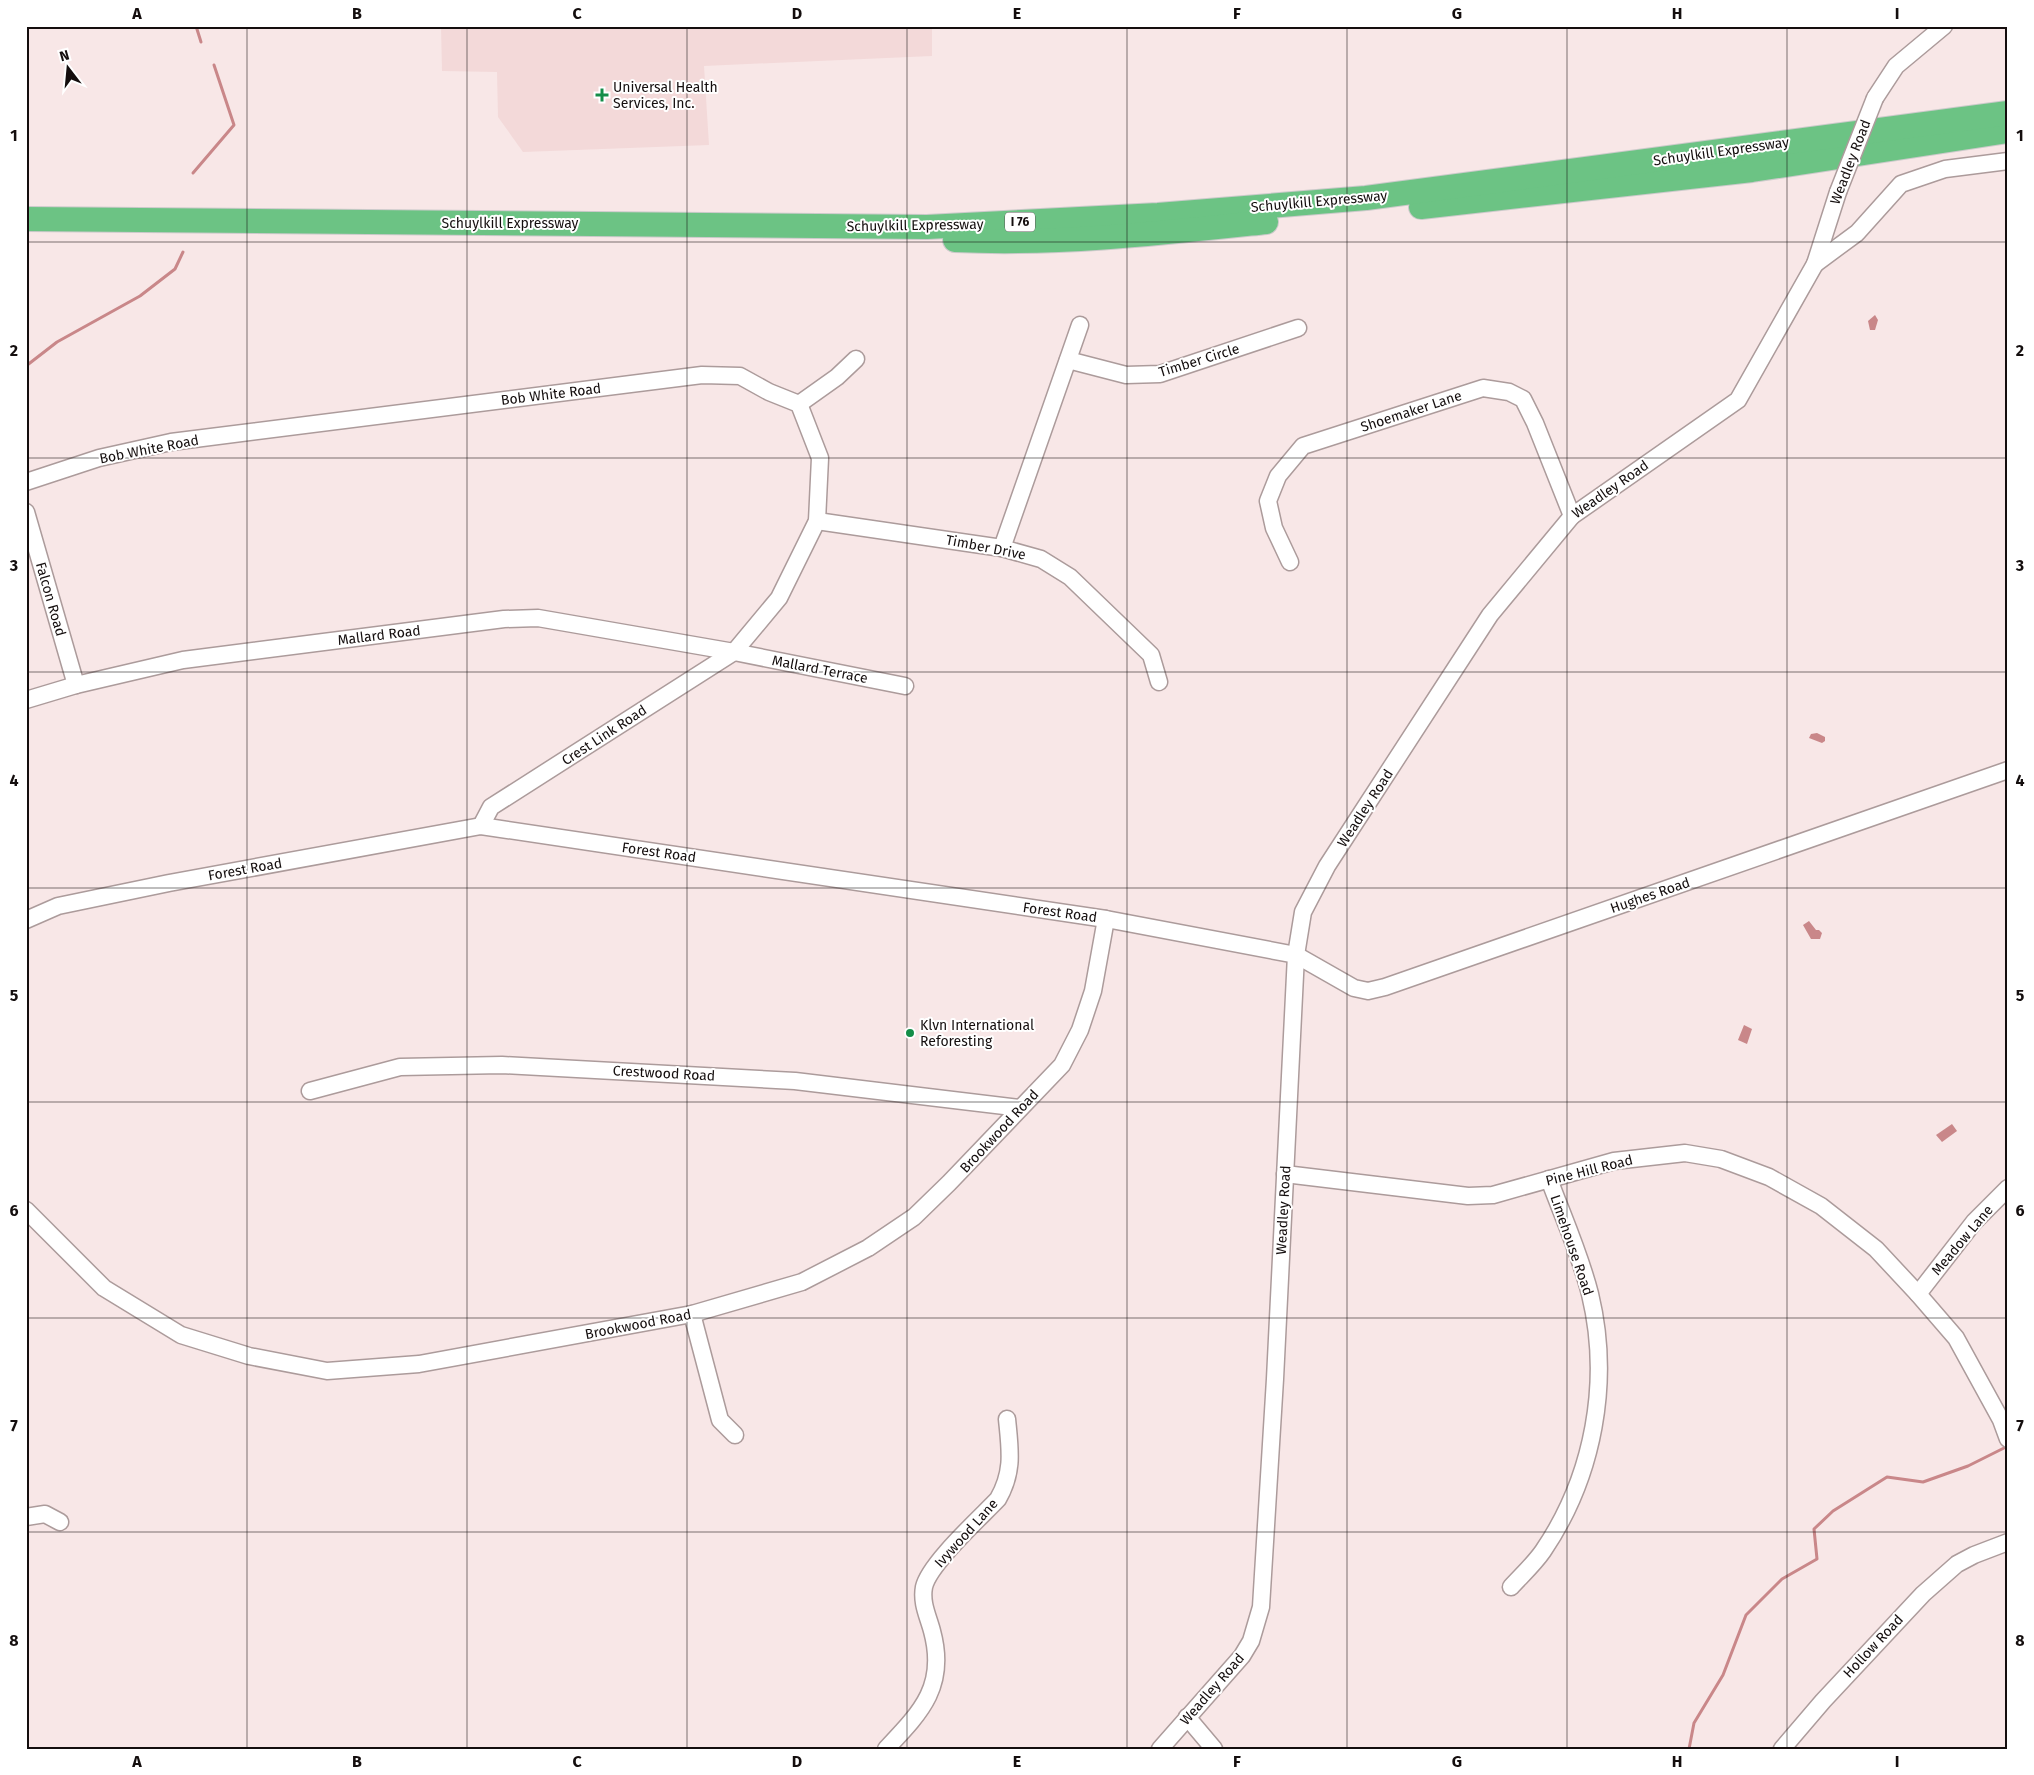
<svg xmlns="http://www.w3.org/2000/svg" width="2034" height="1775" viewBox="0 0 2034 1775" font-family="'Fira Sans',sans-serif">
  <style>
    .built { fill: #f3d9d9 }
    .water { fill: #c98789 }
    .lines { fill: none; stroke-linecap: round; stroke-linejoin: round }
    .stream { stroke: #c98789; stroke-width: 3 }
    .minor-casing { stroke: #ac9b9b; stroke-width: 19 }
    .highway-casing { stroke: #cbcaca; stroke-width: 26 }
    .minor { stroke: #fff; stroke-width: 16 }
    .highway { stroke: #6cc384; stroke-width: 24 }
    .minor-bridge-casing { stroke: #ac9b9b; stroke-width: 19; stroke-linecap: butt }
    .minor-bridge { stroke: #fff; stroke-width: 16 }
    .grid { fill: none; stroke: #140e0e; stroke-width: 1; stroke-opacity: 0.55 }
    .poi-dot { fill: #148d48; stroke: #fff; stroke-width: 2 }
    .labels { text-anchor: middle; stroke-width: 4; stroke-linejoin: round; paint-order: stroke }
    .shield { fill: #fff; stroke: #5a5656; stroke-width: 1 }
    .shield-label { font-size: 12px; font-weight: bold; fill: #140e0e }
    .poi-label { font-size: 14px; fill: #140e0e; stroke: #fff; text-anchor: start }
    .street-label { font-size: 14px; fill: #140e0e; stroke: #fff }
    .neatline { fill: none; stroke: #140e0e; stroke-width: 2 }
    .grid-label { font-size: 16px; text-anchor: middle; font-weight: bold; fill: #140e0e }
  </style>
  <rect width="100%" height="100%" fill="#f8e7e7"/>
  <polygon class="built" points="441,26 932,26 932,56 704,66 709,145 523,152 498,117 497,72 442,71"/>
  <g class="water">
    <polygon points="1875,315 1878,320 1875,330 1870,330 1868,321"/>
    <polygon points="1817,733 1825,737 1825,741 1822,743 1809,738 1811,734"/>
    <polygon points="1809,921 1816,930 1819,930 1822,933 1820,939 1811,939 1803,925"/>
    <polygon points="1744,1025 1752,1029 1747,1044 1738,1040"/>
    <polygon points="1952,1124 1957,1131 1942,1142 1936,1135"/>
  </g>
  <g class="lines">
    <g class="stream">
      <polyline points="196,26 201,42"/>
      <polyline points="193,173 234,125 214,65"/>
      <polyline points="26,366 57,342 140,296 175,269 183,252"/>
      <polyline points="1689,1749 1694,1723 1723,1675 1746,1615 1782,1579 1817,1559 1814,1529 1833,1511 1887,1477 1923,1482 1968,1466 2008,1446"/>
    </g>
    <g class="minor-casing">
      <g id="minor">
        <polyline points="1875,98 1896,66 1944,26"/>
        <polyline points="1815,264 1857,233 1901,184 1945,169 2008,161"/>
        <polyline points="1068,360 1126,375 1160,374 1298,328"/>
        <polyline points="799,404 837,377 856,359"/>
        <polyline points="26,482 99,458 171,442 702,375 740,376 769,392 799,404 820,458 817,521 779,598 734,652 491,807 481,826"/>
        <polyline points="26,512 76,685"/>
        <polyline points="817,521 1002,548 1041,559 1070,577 1151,655 1159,682"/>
        <polyline points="1002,548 1080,325"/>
        <polyline points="1290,562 1274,528 1268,501 1278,476 1303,446 1483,388 1509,392 1523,399 1535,423 1572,516"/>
        <polyline points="26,700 76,685 183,660 504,619 538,618 734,652 905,686"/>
        <polyline points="26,920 58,906 169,883 481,826 1106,919 1296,955 1354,988 1368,991 1385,987 2008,770"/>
        <polyline points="310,1091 400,1067 502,1065 795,1081 1020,1108"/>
        <polyline points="1285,1174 1468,1196 1493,1195 1614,1161 1685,1153 1721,1159 1769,1177 1821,1206 1876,1249 1918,1294 1956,1338 2001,1420 2008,1439"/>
        <polyline points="26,1210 104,1288 181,1335 249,1356 327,1371 419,1364 692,1314 802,1282 868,1248 914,1217 949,1183 1062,1065 1080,1030 1093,991 1106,919"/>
        <polyline points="1918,1294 1974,1222 2008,1188"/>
        <polyline points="692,1314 720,1420 735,1435"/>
        <polyline points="26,1517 45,1514 60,1522"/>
        <path d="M1511,1587c11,-12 23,-23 32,-36 51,-75 68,-170 47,-257 -10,-40 -27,-77 -41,-115"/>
        <polyline points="1187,1717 1214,1749"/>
        <path d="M886,1749c35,-37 61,-63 46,-118 -4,-15 -11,-28 -8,-44 5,-23 56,-69 74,-88 16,-28 12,-49 9,-80"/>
        <polyline points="1160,1749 1242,1656 1251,1641 1261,1607 1275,1379 1296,955 1303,912 1327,866 1490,615 1572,516 1738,400 1815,264 1838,192"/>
        <polyline points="1782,1749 1823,1701 1923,1594 1957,1564 1974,1555 2008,1542"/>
      </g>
    </g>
    <g class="highway-casing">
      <g id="highway">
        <polyline points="1421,207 1752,170 2008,131"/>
        <polyline points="26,219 927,227 1158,215 1366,198 2008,113"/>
        <path d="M955,240c104,5 208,-7 311,-18"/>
      </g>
    </g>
    <use href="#minor" class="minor"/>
    <use href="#highway" class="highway"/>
    <g class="minor-bridge-casing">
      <polyline id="minor-bridge" points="1838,192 1875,98"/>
    </g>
    <use href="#minor-bridge" class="minor-bridge"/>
  </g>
  <path class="grid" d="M247,26v1723M467,26v1723M687,26v1723M907,26v1723M1127,26v1723M1347,26v1723M1567,26v1723M1787,26v1723M26,242h1982M26,458h1982M26,672h1982M26,888h1982M26,1102h1982M26,1318h1982M26,1532h1982"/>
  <g class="poi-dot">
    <path d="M599.5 87.5h5v5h5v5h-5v5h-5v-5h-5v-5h5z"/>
    <circle cx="910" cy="1033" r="5"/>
  </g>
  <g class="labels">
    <rect class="shield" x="1005" y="212.5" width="30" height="19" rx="4"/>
    <g class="shield-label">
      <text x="1020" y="226">I 76</text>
    </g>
    <g class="poi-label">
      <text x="613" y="92">Universal Health<tspan x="613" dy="16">Services, Inc.</tspan></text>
      <text x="920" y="1030">Klvn International<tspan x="920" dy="16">Reforesting</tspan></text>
    </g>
    <g class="street-label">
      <text transform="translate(1721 151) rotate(-8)" y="5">Schuylkill Expressway</text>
      <text transform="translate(1850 162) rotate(-69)" y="5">Weadley Road</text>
      <text transform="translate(1319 201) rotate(-5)" y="5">Schuylkill Expressway</text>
      <text x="510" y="228">Schuylkill Expressway</text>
      <text transform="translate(915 225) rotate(-1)" y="5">Schuylkill Expressway</text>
      <text transform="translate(1199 360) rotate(-17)" y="5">Timber Circle</text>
      <text transform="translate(551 394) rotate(-7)" y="5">Bob White Road</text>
      <text transform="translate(1411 411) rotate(-18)" y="5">Shoemaker Lane</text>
      <text transform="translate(149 449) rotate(-11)" y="5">Bob White Road</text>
      <text transform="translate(1610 489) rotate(-35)" y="5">Weadley Road</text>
      <text transform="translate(986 547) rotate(11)" y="5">Timber Drive</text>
      <text transform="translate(51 599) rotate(74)" y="5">Falcon Road</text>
      <text transform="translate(379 635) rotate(-7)" y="5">Mallard Road</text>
      <text transform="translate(820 669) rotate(11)" y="5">Mallard Terrace</text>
      <text transform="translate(604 735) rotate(-33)" y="5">Crest Link Road</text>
      <text transform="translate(1365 808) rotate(-57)" y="5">Weadley Road</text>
      <text transform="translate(659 852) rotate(8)" y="5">Forest Road</text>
      <text transform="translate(245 869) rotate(-10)" y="5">Forest Road</text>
      <text transform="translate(1650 895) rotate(-19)" y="5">Hughes Road</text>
      <text transform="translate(1060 912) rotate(8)" y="5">Forest Road</text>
      <text transform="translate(664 1073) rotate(3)" y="5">Crestwood Road</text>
      <text transform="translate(999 1131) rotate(-47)" y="5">Brookwood Road</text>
      <text transform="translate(1589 1170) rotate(-14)" y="5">Pine Hill Road</text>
      <text transform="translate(1283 1210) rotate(-87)" y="5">Weadley Road</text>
      <text transform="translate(1962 1240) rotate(-50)" y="5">Meadow Lane</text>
      <text transform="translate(1572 1245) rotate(71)" y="5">Limehouse Road</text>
      <text transform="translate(638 1324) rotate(-11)" y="5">Brookwood Road</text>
      <text transform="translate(966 1533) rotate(-48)" y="5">Ivywood Lane</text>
      <text transform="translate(1873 1646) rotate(-47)" y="5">Hollow Road</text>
      <text transform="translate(1212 1689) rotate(-49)" y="5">Weadley Road</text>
    </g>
  </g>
  <rect width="2034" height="1775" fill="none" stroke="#ffffff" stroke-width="55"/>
  <g transform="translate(68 68) rotate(344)" stroke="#ffffff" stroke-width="4" paint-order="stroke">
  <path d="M0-4L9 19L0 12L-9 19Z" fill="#140e0e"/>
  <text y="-8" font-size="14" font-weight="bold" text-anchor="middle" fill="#140e0e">N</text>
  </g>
  <rect x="28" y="28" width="1978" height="1720" class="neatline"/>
  <g class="grid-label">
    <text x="137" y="19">A</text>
    <text x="357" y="19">B</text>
    <text x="577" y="19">C</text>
    <text x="797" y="19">D</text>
    <text x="1017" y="19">E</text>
    <text x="1237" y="19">F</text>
    <text x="1457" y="19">G</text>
    <text x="1677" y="19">H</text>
    <text x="1897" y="19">I</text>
    <text x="14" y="141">1</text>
    <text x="2020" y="141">1</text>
    <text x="14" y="356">2</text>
    <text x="2020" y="356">2</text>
    <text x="14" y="571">3</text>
    <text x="2020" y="571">3</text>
    <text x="14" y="786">4</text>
    <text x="2020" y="786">4</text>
    <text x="14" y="1001">5</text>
    <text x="2020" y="1001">5</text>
    <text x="14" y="1216">6</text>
    <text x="2020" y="1216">6</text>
    <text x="14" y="1431">7</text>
    <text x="2020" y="1431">7</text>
    <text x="14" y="1646">8</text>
    <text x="2020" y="1646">8</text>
    <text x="137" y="1767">A</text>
    <text x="357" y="1767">B</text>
    <text x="577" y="1767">C</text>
    <text x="797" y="1767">D</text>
    <text x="1017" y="1767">E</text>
    <text x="1237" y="1767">F</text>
    <text x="1457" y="1767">G</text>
    <text x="1677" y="1767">H</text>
    <text x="1897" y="1767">I</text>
  </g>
</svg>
